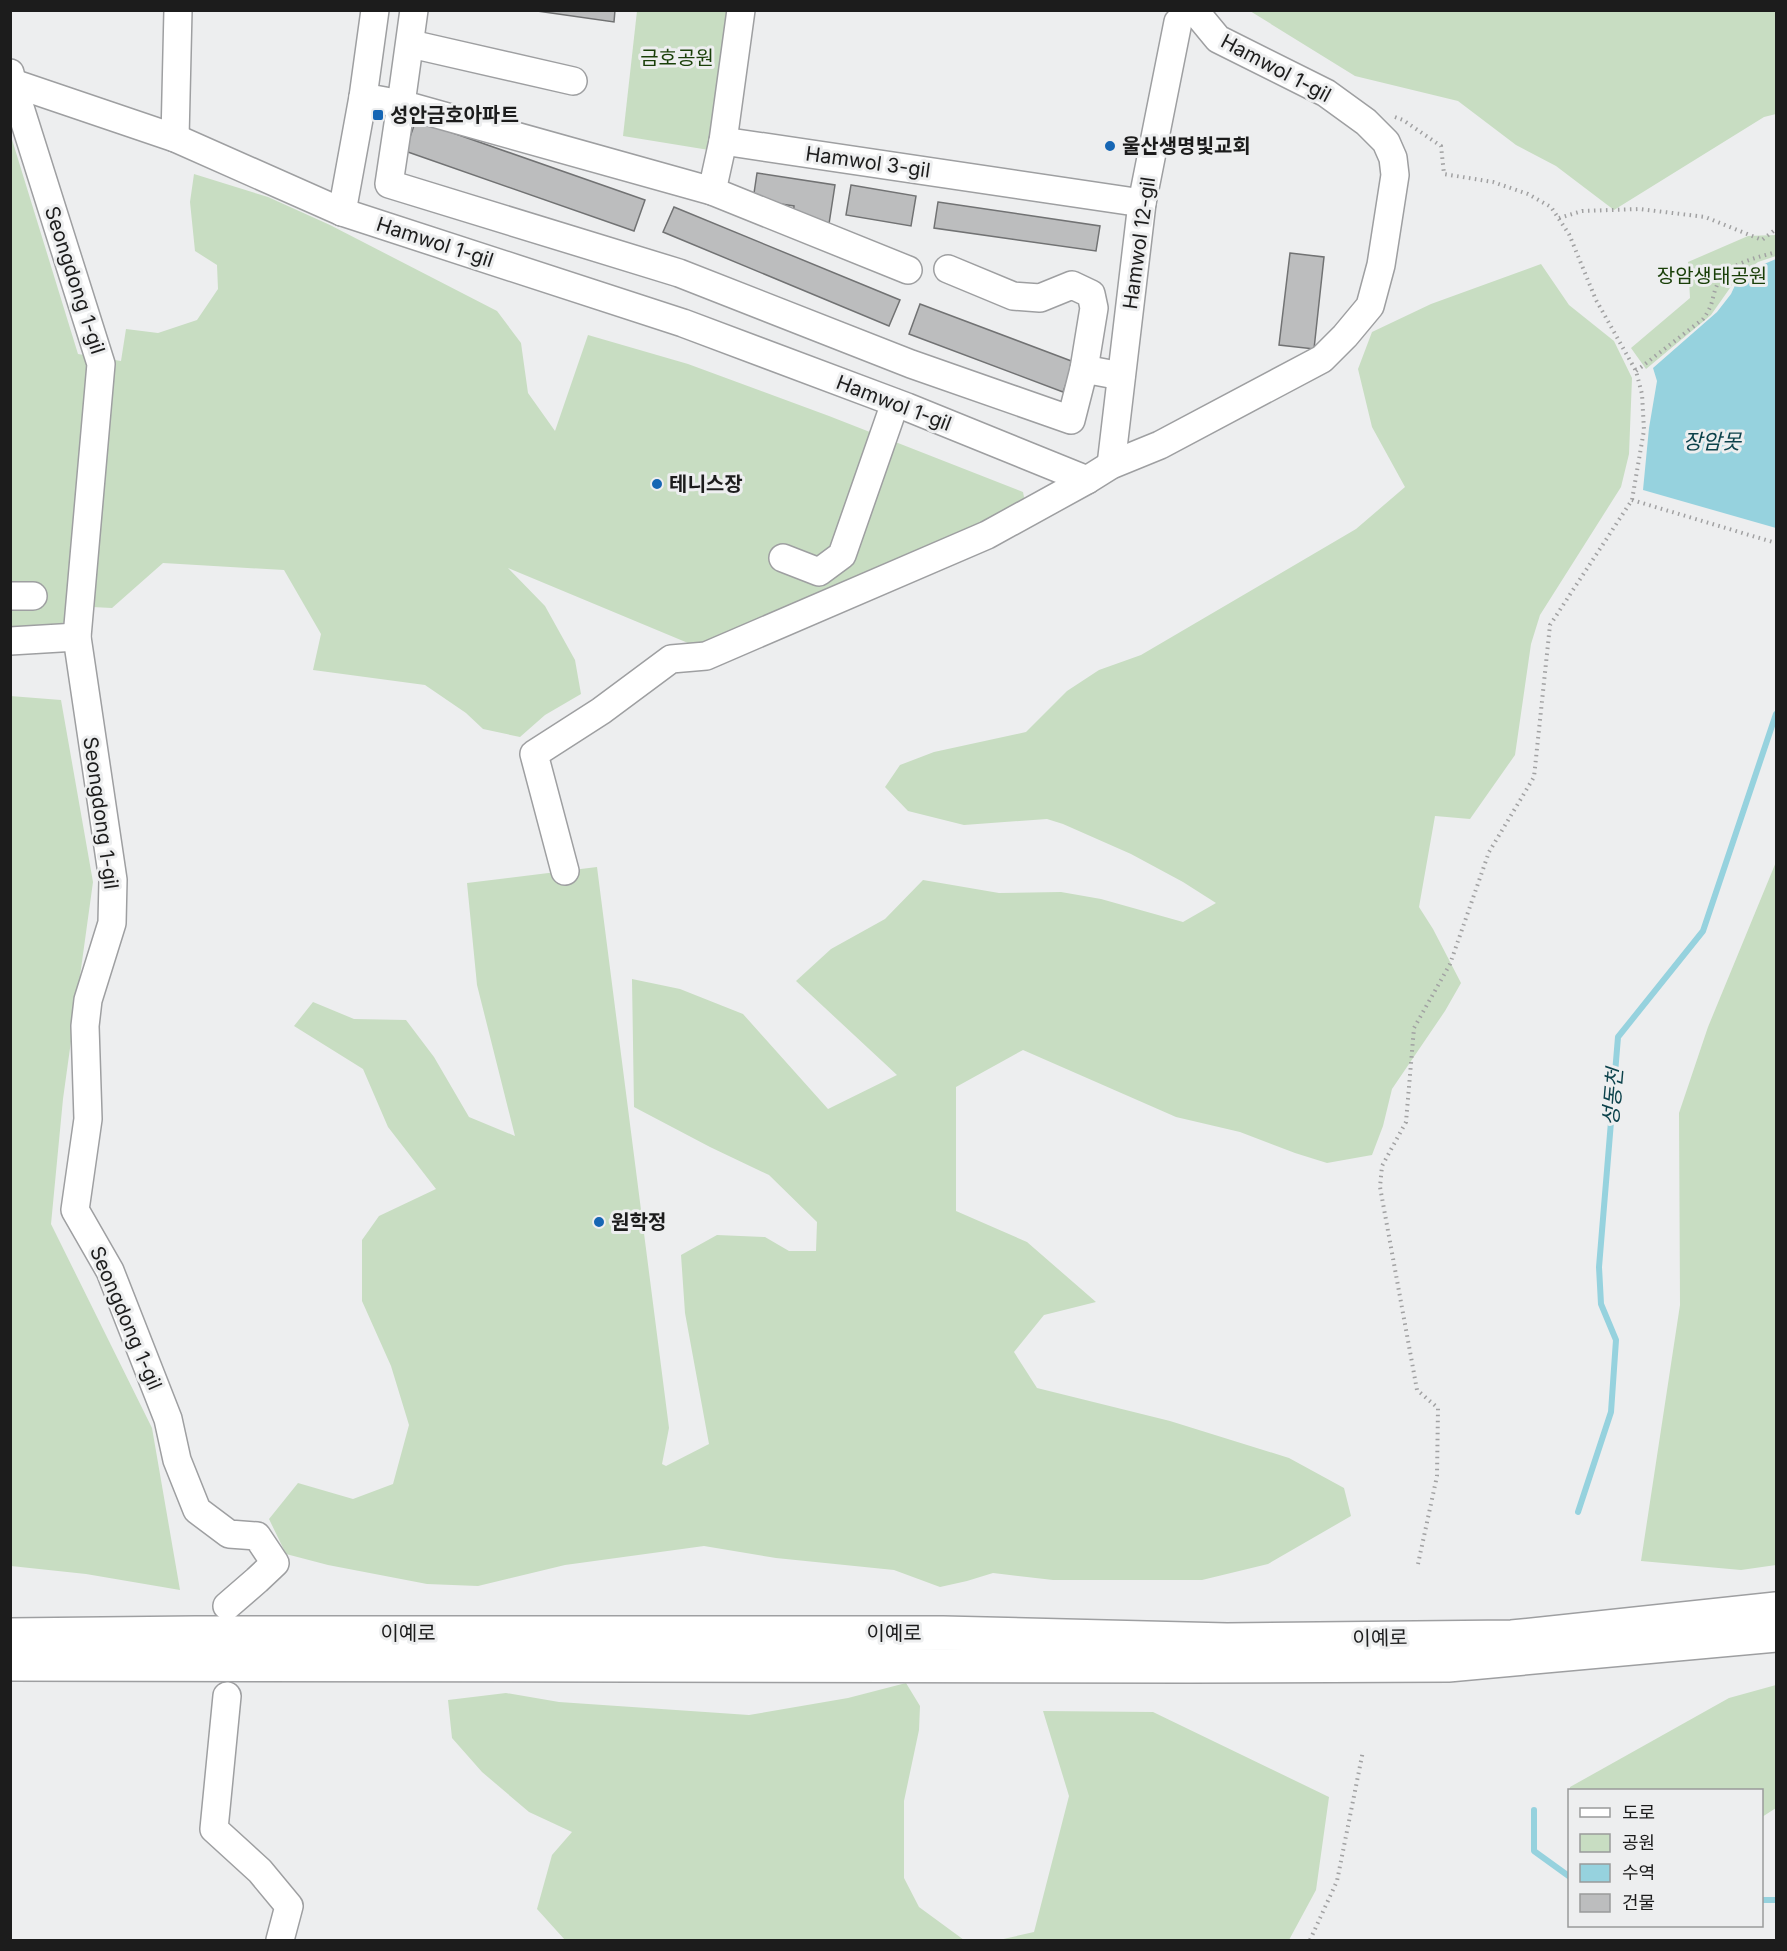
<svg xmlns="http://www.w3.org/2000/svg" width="1787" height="1951" viewBox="0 0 1787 1951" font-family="Inter,'Noto Sans KR',sans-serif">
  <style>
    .green { fill: #c8ddc2 }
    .water { fill: #96d2de }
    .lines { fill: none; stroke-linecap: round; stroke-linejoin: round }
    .stream { stroke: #96d2de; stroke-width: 6 }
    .building { fill: #bcbdbe; stroke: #717273; stroke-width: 1.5 }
    .minor-casing { stroke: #9e9fa1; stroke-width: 30 }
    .highway-casing { stroke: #9e9fa1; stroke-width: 36 }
    .path { stroke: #a1a1a2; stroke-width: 4; stroke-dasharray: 1.5 4.5; stroke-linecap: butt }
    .minor { stroke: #fff; stroke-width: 27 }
    .highway { stroke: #fff; stroke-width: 33 }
    .poi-dot { fill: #1666b4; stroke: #edeeef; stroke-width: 2 }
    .labels { text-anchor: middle; stroke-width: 6; stroke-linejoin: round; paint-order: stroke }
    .park-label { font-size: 20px; fill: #193f08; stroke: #edeeef }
    .street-label { font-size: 20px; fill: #1c1c1c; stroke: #edeeef }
    .poi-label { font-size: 20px; font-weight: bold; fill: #1c1c1c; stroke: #edeeef; text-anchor: start }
    .water-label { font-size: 21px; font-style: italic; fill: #0c424b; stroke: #edeeef }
  </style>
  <rect width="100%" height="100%" fill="#edeeef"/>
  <g class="green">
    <polygon points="637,11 728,11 709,150 623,136"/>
    <polygon points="1250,11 1776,11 1776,114 1764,117 1614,210 1556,166 1516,145 1458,101 1355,76"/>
    <polygon points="10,133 78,354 121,361 126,329 158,333 197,320 218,289 217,265 195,251 190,202 194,174 268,197 330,225 497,311 521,343 528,393 555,431 588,335 688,364 829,416 1023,492 1026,507 700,648 508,568 545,606 575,660 581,694 545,715 520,737 483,729 466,713 425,685 313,670 321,634 284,570 163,563 112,608 72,606 64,622 47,632 11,633"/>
    <polygon points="1776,235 1776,256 1758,262 1737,278 1711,315 1646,369 1631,348 1690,298 1688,262 1748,236"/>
    <polygon points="1541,264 1569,305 1614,341 1632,378 1629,454 1621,487 1540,615 1531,644 1515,755 1470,819 1435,816 1419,907 1433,929 1461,983 1445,1011 1392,1089 1383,1126 1372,1155 1327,1163 1295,1153 1240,1132 1176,1117 1023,1050 956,1087 956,1211 1027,1242 1096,1302 1044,1315 1014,1352 1037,1388 1170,1421 1289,1458 1344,1488 1351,1516 1268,1564 1202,1580 1053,1580 993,1573 967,1581 940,1587 894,1570 776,1558 704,1546 565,1565 478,1586 427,1584 328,1565 286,1554 269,1519 298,1483 353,1499 393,1484 409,1425 391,1366 362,1301 362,1240 379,1216 436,1189 388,1127 363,1069 294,1026 313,1002 354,1019 406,1020 434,1057 469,1117 515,1136 477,985 467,883 597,867 669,1428 662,1464 666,1466 709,1444 685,1313 681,1255 717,1235 765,1237 789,1251 816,1251 817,1222 769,1175 710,1147 634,1107 632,979 680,989 743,1014 828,1109 897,1075 796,981 831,949 885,919 923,880 999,893 1061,892 1101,899 1183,922 1216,903 1183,882 1131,854 1063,824 1047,819 964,825 908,811 885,787 900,765 934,752 1026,732 1067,691 1099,670 1141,655 1356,529 1405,487 1372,427 1358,369 1372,332 1431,304"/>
    <polygon points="10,696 61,700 93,882 63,1099 51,1224 152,1428 180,1590 86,1574 11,1566"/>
    <polygon points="1776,862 1776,1565 1741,1570 1641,1561 1680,1305 1679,1113 1708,1027"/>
    <polygon points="906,1683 920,1706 919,1730 904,1801 904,1878 919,1907 964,1940 565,1940 537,1909 552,1855 572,1832 529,1812 482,1772 452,1738 448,1700 506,1693 559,1702 749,1715 848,1698"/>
    <polygon points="1776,1685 1776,1808 1762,1817 1762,1790 1570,1790 1570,1787 1729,1698"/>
    <polygon points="1043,1711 1153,1712 1329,1797 1316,1890 1289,1940 999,1940 1034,1932 1069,1796"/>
  </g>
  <polygon class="water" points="1776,259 1776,528 1643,490 1649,428 1657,381 1653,368 1717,312 1731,294 1738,279 1757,267"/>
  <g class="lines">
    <g class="stream">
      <polyline points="1578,1512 1611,1412 1616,1340 1601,1304 1599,1267 1618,1037 1703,931 1776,714"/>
      <polyline points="1534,1810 1534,1851 1570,1877"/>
      <polyline points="1762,1900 1776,1900"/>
    </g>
  </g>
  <g class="building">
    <polygon points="530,10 615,10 614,22"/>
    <polygon points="416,120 645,200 634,231 405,151"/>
    <polygon points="757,173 835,185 829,224 793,219 794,206 753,200"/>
    <polygon points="851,185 916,196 911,226 846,215"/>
    <polygon points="938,202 1100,226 1096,251 934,228"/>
    <polygon points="674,207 900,300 889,326 663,232"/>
    <polygon points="1290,253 1324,257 1314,349 1279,345"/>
    <polygon points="920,304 1074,362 1063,392 909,334"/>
  </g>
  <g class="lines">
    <g class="minor-casing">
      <g id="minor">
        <polyline points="414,10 401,104 712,191 908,270"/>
        <polyline points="411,44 573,81"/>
        <polyline points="10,73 12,82 101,364 77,637 113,880 112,923 88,1000 85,1026 88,1119 75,1210 110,1271 168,1419 177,1460 197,1510 229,1534 257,1536 275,1563 257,1580 227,1606"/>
        <polyline points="10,82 175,138 342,212 683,323 907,407 1087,480 1111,465 1160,445 1322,359 1345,336 1370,306 1381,265 1395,175 1393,158 1386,142 1366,122 1326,93 1218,39 1199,16"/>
        <polyline points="363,97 401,104 389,184 679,273 911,364 1071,420 1084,369 1121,376"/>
        <polyline points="175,138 178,10"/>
        <polyline points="723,141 1142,203"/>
        <polyline points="712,191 723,141 741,10"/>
        <polyline points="342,212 363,97 375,10"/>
        <polyline points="948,269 1013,296 1040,298 1072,285 1091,294 1094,308 1084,369"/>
        <polyline points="1111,465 1142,203 1178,22"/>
        <polyline points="783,558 819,572 842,555 895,403"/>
        <polyline points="10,596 33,596"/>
        <polyline points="10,641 77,637"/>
        <polyline points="565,871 534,754 601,711 671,659 706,656 987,535 1087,480"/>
        <polyline points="227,1696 214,1829 260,1871 289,1906 280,1940"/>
      </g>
    </g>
    <g class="highway-casing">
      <g id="highway">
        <polyline points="10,1635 195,1633 943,1633 1227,1640 1512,1637 1776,1609"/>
        <polyline points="10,1664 1190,1666 1448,1665 1776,1635"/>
      </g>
    </g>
    <g class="path">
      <polyline points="1395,117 1403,120 1441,146 1444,174 1493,182 1528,194 1551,207 1569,234 1596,300 1636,371 1642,394 1644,430 1632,500 1550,625 1534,777 1489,852 1450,964 1414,1028 1406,1122 1382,1166 1380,1187 1417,1390 1438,1408 1437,1476 1418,1564"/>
      <polyline points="1559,218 1582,211 1640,209 1705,217 1762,240 1776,229"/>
      <path d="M1636,371l67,-52c12,-16 8,-22 15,-36 9,-20 39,-25 58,-31"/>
      <polyline points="1632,500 1776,543"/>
      <polyline points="1310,1940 1337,1881 1363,1751"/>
    </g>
    <use href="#minor" class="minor"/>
    <use href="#highway" class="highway"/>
  </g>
  <g class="poi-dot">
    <rect x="372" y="109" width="12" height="12" rx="3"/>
    <circle cx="1110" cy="146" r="6"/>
    <circle cx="657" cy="484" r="6"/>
    <circle cx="599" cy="1222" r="6"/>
  </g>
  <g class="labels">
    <g class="park-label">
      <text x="677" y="65">금호공원</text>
      <text x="1712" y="283">장암생태공원</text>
    </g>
    <g class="street-label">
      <text transform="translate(1276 68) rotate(28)" y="7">Hamwol 1-gil</text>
      <text transform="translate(868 162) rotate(8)" y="7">Hamwol 3-gil</text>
      <text transform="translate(435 242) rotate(18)" y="7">Hamwol 1-gil</text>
      <text transform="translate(1139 243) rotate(-82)" y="7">Hamwol 12-gil</text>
      <text transform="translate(75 280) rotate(72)" y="7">Seongdong 1-gil</text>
      <text transform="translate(894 403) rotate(21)" y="7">Hamwol 1-gil</text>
      <text transform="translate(101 813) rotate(82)" y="7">Seongdong 1-gil</text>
      <text transform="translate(126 1318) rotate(67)" y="7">Seongdong 1-gil</text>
      <text x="408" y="1640">이예로</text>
      <text x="894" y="1640">이예로</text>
      <text transform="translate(1380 1638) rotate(-1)" y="7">이예로</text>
    </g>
    <g class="poi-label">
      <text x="390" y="122">성안금호아파트</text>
      <text x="1122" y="153">울산생명빛교회</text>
      <text x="669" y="491">테니스장</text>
      <text x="611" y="1229">원학정</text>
    </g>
    <g class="water-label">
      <text x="1712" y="449">장암못</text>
      <text transform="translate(1613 1097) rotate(-85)" y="7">성동천</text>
    </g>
  </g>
  <rect width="1787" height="1951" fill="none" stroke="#1c1c1c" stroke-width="24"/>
  <rect x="1568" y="1789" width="195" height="138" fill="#edeeef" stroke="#999a9b" stroke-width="1.5"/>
  <rect x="1580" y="1808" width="30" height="9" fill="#ffffff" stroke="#999a9b" stroke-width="1.5"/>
  <text x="1622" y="1819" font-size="18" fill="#1c1c1c">도로</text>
  <rect x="1580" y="1834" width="30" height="18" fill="#c8ddc2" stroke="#999a9b" stroke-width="1.5"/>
  <text x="1622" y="1849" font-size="18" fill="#1c1c1c">공원</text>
  <rect x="1580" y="1864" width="30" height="18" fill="#96d2de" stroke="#999a9b" stroke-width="1.5"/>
  <text x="1622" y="1879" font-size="18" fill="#1c1c1c">수역</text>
  <rect x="1580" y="1894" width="30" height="18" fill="#bcbdbe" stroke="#999a9b" stroke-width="1.5"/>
  <text x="1622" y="1909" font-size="18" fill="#1c1c1c">건물</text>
</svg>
